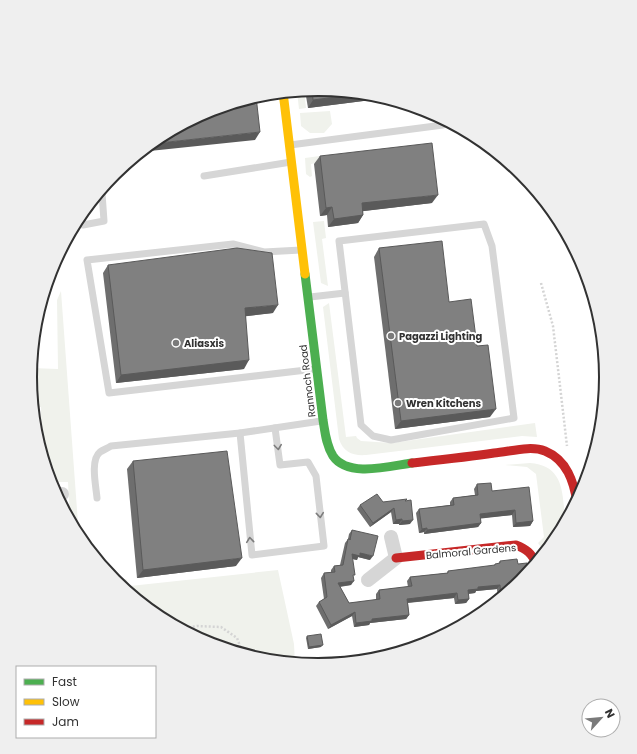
<svg xmlns="http://www.w3.org/2000/svg" width="637" height="754" viewBox="0 0 637 754" font-family="Poppins,sans-serif">
  <style>
    .green { fill: #f0f2ec }
    .lines { fill: none; stroke-linecap: round; stroke-linejoin: round }
    .path { stroke: #d4d4d4; stroke-width: 2.5; stroke-dasharray: 2 2; stroke-linecap: butt }
    .lane { stroke: #d6d6d6; stroke-width: 7 }
    .street { stroke: #d6d6d6; stroke-width: 14 }
    .fast { stroke: #4caf50; stroke-width: 9 }
    .slow { stroke: #ffc107; stroke-width: 9 }
    .jam { stroke: #c62828; stroke-width: 9 }
    .wall { fill: #6e6e6e }
    .shaded-wall { fill: #5a5a5a }
    .building { fill: #808080; stroke: #5a5a5a }
    .oneway { stroke: #7c7c7c }
    .poi-dot { fill: #7a7a7a; stroke: #fff; stroke-width: 1.5 }
    .labels { text-anchor: middle; stroke-width: 4; stroke-linejoin: round; paint-order: stroke }
    .poi-label { font-size: 10px; font-weight: bold; fill: #323232; stroke: #fff; text-anchor: start }
    .street-label { font-size: 10px; fill: #323232; stroke: #fff }
    .rim { fill: none; stroke: #323232; stroke-width: 2 }
  </style>
  <rect width="100%" height="100%" fill="#fff"/>
  <g class="green">
    <polygon points="304,90 306,108 299,109 297,91"/>
    <polygon points="330,111 332,124 324,133 310,133 301,126 300,113"/>
    <polygon points="320,156 320,162 311,164 312,176 310,177 306,174 305,158"/>
    <polygon points="324,221 326,238 322,239 328,286 321,283 313,222"/>
    <polygon points="61,291 79,537 70,521 68,482 50,482 41,452 41,407 33,407 30,377 31,368 58,369 57,300"/>
    <path d="M329,303l17,134 10,-1 1,2 4,3 31,2 143,-20 2,14 -15,-1 -156,19c-13,1 -23,-3 -27,-16l-16,-132z"/>
    <path d="M530,463c27,2 32,19 34,44 0,5 3,13 1,18 -4,11 -13,20 -20,28l-7,-10 6,-6 -8,-63 -9,-7 -22,-2z"/>
    <polygon points="278,570 294,644 295,663 262,660 208,643 158,617 113,580 126,579 130,586"/>
  </g>
  <g class="lines">
    <g class="path">
      <polyline points="541,283 553,326 567,446"/>
      <polyline points="181,629 197,626 221,627 237,638 243,654"/>
    </g>
    <g class="lane">
      <polyline points="290,145 443,125"/>
      <polyline points="204,176 291,162"/>
      <polyline points="82,212 83,225 104,221 102,193 98,193"/>
      <polygon points="484,224 492,246 514,418 391,440 373,436 361,425 339,241"/>
      <polyline points="301,250 264,252 233,244 87,260 109,393 315,369"/>
      <polyline points="310,297 345,293"/>
      <polyline points="240,433 252,555 324,546 316,476 308,462 280,465 275,428"/>
      <path d="M97,498c-1,-12 -7,-38 3,-46 3,-2 8,-4 11,-6l129,-13 81,-12"/>
    </g>
    <g class="street">
      <polyline points="55,494 62,494"/>
      <polyline points="368,580 396,558 391,537"/>
    </g>
    <path class="fast" d="M305,274l18,146c2,12 3,25 10,36 15,22 57,10 79,7"/>
    <polyline class="slow" points="283,92 305,274"/>
    <g class="jam">
      <path d="M412,463c27,-3 55,-6 82,-10 15,-1 36,-8 51,-2 22,9 29,31 32,52"/>
      <path d="M396,558l120,-13c10,4 16,8 20,19"/>
    </g>
  </g>
  <g class="wall">
    <polygon points="319,88 375,94 387,98 308,108 305,90"/>
    <polygon points="320,156 432,203 363,211 363,215 358,223 328,227 327,215 320,216 314,164"/>
    <polygon points="379,248 449,302 477,346 490,417 395,429 374,257"/>
    <polygon points="108,265 273,313 246,316 244,369 116,383 103,273"/>
    <polygon points="133,461 236,566 137,578 127,469"/>
    <polygon points="477,484 492,491 533,521 530,526 513,527 512,515 480,518 481,523 478,527 424,534 424,532 419,533 416,513 419,509 450,505 450,502 453,498 475,495 474,489"/>
    <polygon points="406,501 410,524 399,525 399,524 393,524 391,512 370,527 357,509 360,505 383,502"/>
    <polygon points="352,530 370,560 358,557 357,560 352,559 353,577 351,585 340,587 349,603 376,600 376,594 379,590 408,587 407,581 410,577 447,573 448,571 494,566 495,564 498,564 500,561 518,564 522,581 498,601 497,589 476,591 475,593 468,594 469,599 466,603 455,604 454,598 408,603 409,615 406,619 370,623 369,625 354,627 352,616 328,629 316,606 319,602 324,599 321,578 324,573 331,572 331,570 334,566 340,565 345,543 348,539 349,534"/>
    <polygon points="307,636 321,647 308,649 306,638"/>
    <polygon points="318,660 318,666 315,665 315,664"/>
  </g>
  <g class="shaded-wall">
    <polygon points="366,93 375,94 387,98 308,108 313,100"/>
    <polygon points="260,132 255,140 140,152 150,144"/>
    <polygon points="438,195 432,203 356,212 362,203"/>
    <polygon points="332,207 327,215 320,216 326,208"/>
    <polygon points="363,215 358,223 328,227 334,219"/>
    <polygon points="61,249 63,249 55,261"/>
    <polygon points="278,305 273,313 240,317 245,308"/>
    <polygon points="249,360 244,369 116,383 121,375"/>
    <polygon points="496,409 490,417 395,429 401,421"/>
    <polygon points="394,508 391,512 370,527 373,523"/>
    <polygon points="515,510 512,515 477,519 480,514"/>
    <polygon points="402,519 399,524 393,524 396,520"/>
    <polygon points="413,520 410,524 399,525 402,521"/>
    <polygon points="533,521 530,526 513,527 516,523"/>
    <polygon points="481,523 478,527 424,534 427,530"/>
    <polygon points="427,528 424,532 419,533 422,529"/>
    <polygon points="360,553 373,556 370,560 358,557 357,560 349,558 352,554"/>
    <polygon points="242,558 236,566 137,578 143,570"/>
    <polygon points="354,581 351,585 335,587 338,583"/>
    <polygon points="500,585 497,589 476,591 475,593 465,594 468,590 478,587"/>
    <polygon points="457,593 454,598 404,603 407,599"/>
    <polygon points="469,599 466,603 455,604 458,600"/>
    <polygon points="355,612 352,616 328,629 331,625"/>
    <polygon points="409,615 406,619 370,623 369,625 354,627 356,623 372,619"/>
    <polygon points="323,645 321,647 308,649 309,647"/>
  </g>
  <g class="building">
    <polygon points="319,88 366,93 313,100 312,89"/>
    <polygon points="256,96 260,132 150,144 158,137 208,110"/>
    <polygon points="432,143 438,195 362,203 363,215 334,219 332,207 326,208 320,156"/>
    <polygon points="442,241 449,302 471,299 477,346 488,345 496,409 401,421 379,248"/>
    <polygon points="237,248 272,253 278,305 245,308 249,360 121,375 108,265"/>
    <polygon points="37,439 41,439 41,450"/>
    <polygon points="227,451 242,558 143,570 133,461"/>
    <polygon points="491,483 492,491 529,487 533,521 516,523 515,510 480,514 481,523 427,530 427,528 422,529 419,509 454,505 453,498 478,495 477,484"/>
    <polygon points="377,494 383,502 407,499 405,501 411,500 413,520 402,521 402,519 396,520 394,508 373,523 360,505"/>
    <polygon points="352,530 378,536 373,556 360,553 360,556 352,554 355,575 353,575 354,581 338,583 349,603 380,599 379,590 412,586 410,577 448,573 448,571 495,565 495,564 500,563 500,561 517,559 518,564 527,563 529,573 524,578 522,581 501,598 500,585 478,587 478,589 468,590 469,599 458,600 457,593 407,599 409,615 372,619 372,621 356,623 355,612 331,625 319,602 327,597 324,573 335,572 334,566 343,565 348,539 350,539 350,540"/>
    <polygon points="321,634 323,645 309,647 307,636"/>
    <polygon points="384,657 375,660 353,662 352,659"/>
    <polygon points="331,659 332,664 318,665 318,660"/>
  </g>
  <defs><path id="oneway-chevron" d="M-2-3.5L2.5 0L-2 3.5" fill="none" stroke-width="1.6" stroke-linecap="round" stroke-linejoin="round"/></defs>
  <g class="oneway">
    <use href="#oneway-chevron" transform="translate(278 447) rotate(83)"/>
    <use href="#oneway-chevron" transform="translate(320 515) rotate(84)"/>
    <use href="#oneway-chevron" transform="translate(250 540) rotate(-96)"/>
  </g>
  <g class="poi-dot">
    <circle cx="391" cy="336" r="4"/>
    <circle cx="176" cy="343" r="4"/>
    <circle cx="398" cy="403" r="4"/>
  </g>
  <g class="labels">
    <g class="poi-label">
      <text x="399" y="340">Pagazzi Lighting</text>
      <text x="184" y="347">Aliasxis</text>
      <text x="406" y="407">Wren Kitchens</text>
    </g>
    <g class="street-label">
      <text transform="translate(307 381) rotate(-97)" y="4">Rannoch Road</text>
      <text transform="translate(471 551) rotate(-5)" y="4">Balmoral Gardens</text>
    </g>
  </g>
  <path d="M0 0H637V754H0ZM37 377a281 281 0 1 1 562 0a281 281 0 1 1-562 0Z" fill="#efefef" fill-rule="evenodd"/>
  <path class="rim" d="M37 377a281 281 0 1 1 562 0a281 281 0 1 1-562 0Z"/>
  <rect x="16" y="666" width="140" height="72" fill="#ffffff" stroke="#adadad"/>
  <rect x="24" y="679" width="20" height="6" fill="#4caf50" stroke="#adadad"/>
  <text x="52" y="686" font-size="12" fill="#323232">Fast</text>
  <rect x="24" y="699" width="20" height="6" fill="#ffc107" stroke="#adadad"/>
  <text x="52" y="706" font-size="12" fill="#323232">Slow</text>
  <rect x="24" y="719" width="20" height="6" fill="#c62828" stroke="#adadad"/>
  <text x="52" y="726" font-size="12" fill="#323232">Jam</text>
  <g transform="translate(601 718) rotate(63)"><circle r="19" fill="#ffffff" stroke="#adadad"/>
  <path d="M0-3L7 15L0 10L-7 15Z" fill="#7a7a7a"/>
  <text y="-6" font-size="11" font-weight="bold" text-anchor="middle" fill="#323232">N</text>
  </g>
</svg>
